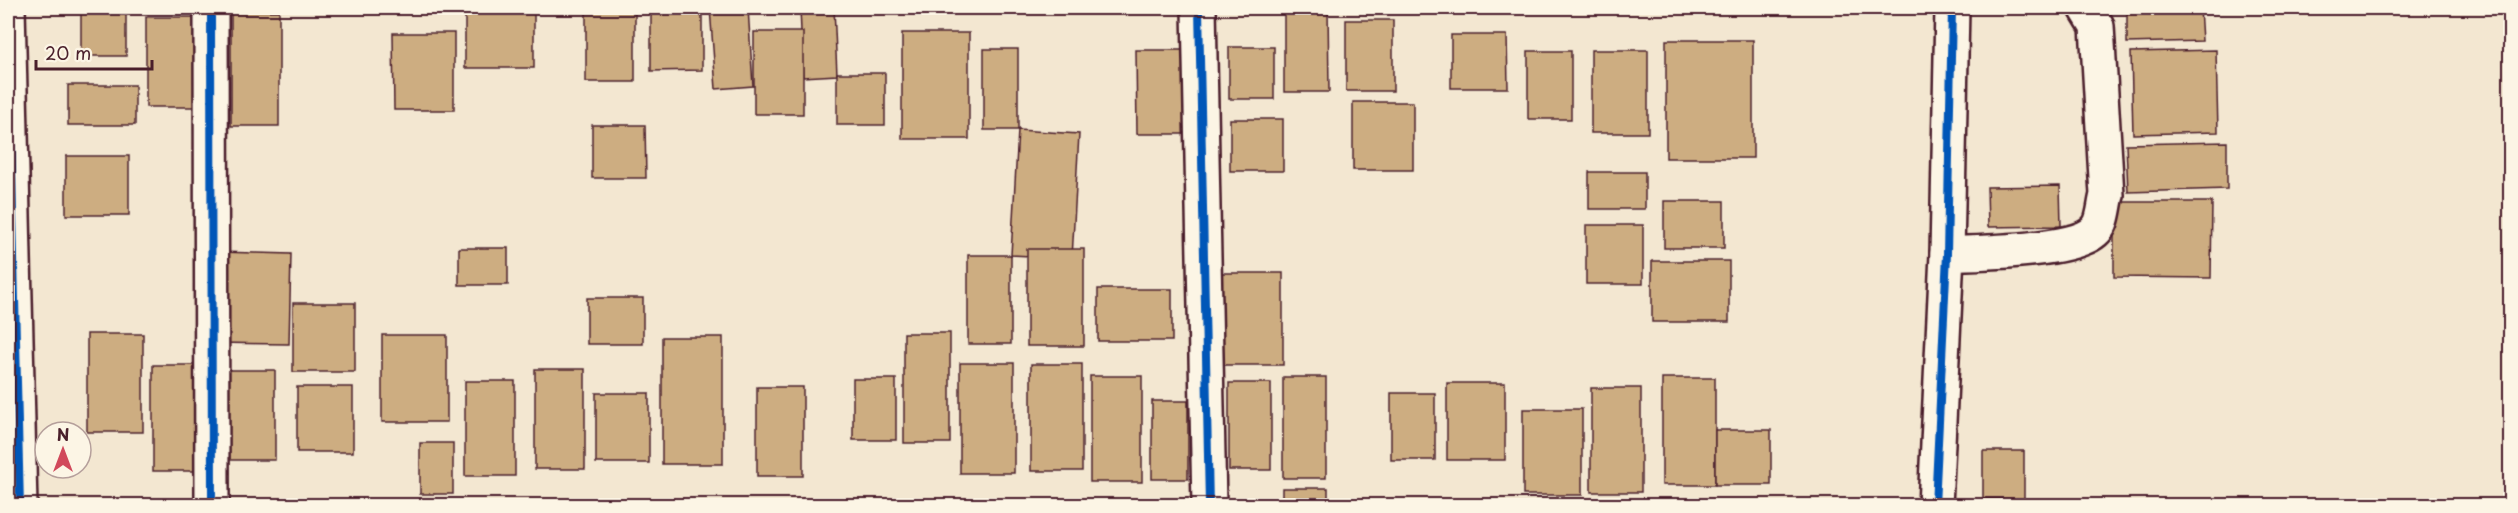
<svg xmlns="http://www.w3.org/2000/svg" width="2518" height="513" viewBox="0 0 2518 513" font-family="'Playpen Sans',sans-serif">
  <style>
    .building { fill: #cdad81; stroke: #4a1f2b; stroke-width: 1.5 }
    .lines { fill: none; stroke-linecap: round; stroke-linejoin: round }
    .street-casing { stroke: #4a1f2b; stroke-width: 38 }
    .street { stroke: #fcf5e5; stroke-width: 33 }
    .cycleway-casing { stroke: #fcf5e5; stroke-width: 11 }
    .cycleway { stroke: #0057b8; stroke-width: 8 }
  </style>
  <rect width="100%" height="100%" fill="#f3e7d1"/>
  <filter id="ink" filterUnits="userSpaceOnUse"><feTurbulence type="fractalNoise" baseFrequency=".0167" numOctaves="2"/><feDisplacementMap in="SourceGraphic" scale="12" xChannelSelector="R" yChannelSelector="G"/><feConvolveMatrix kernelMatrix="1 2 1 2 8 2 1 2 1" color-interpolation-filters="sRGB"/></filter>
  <g filter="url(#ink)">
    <g class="building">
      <rect x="81" y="8" width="45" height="48"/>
      <rect x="465" y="8" width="69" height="60"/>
      <rect x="586" y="8" width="49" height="74"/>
      <polygon points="651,8 702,8 702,70 651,71"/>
      <polygon points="710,8 748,8 753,86 716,89"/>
      <polygon points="800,8 834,8 837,75 803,77"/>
      <polygon points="1284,8 1328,8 1329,92 1284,92"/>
      <polygon points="2127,8 2200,8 2202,41 2127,43"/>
      <rect x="231" y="11" width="48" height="115"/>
      <rect x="146" y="17" width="52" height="90"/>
      <rect x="1346" y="20" width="47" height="71"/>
      <rect x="754" y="32" width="49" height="82"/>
      <polygon points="393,33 454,33 454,110 394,110"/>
      <rect x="902" y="33" width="67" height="106"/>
      <polygon points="1451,35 1507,35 1508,88 1451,88"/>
      <rect x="1666" y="40" width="87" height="118"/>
      <rect x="1229" y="47" width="45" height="52"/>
      <rect x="984" y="49" width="34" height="81"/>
      <polygon points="1136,50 1187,50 1187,134 1137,134"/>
      <rect x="1591" y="50" width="57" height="83"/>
      <polygon points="2216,50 2218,132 2133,134 2131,52"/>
      <rect x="1528" y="51" width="43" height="68"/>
      <rect x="837" y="73" width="48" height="52"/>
      <rect x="68" y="85" width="67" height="40"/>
      <rect x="1353" y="102" width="60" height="68"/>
      <rect x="1230" y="119" width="53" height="52"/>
      <polygon points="592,125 645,125 646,178 592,178"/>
      <polygon points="1018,130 1079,134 1072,258 1011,255"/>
      <polygon points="2227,142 2227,189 2128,192 2126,144"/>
      <rect x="66" y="156" width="63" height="59"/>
      <rect x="1589" y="172" width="56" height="37"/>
      <polygon points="2060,186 2061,226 1988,227 1987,187"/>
      <rect x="1664" y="201" width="60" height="47"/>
      <polygon points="2114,202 2212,202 2211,278 2114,277"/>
      <rect x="1586" y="225" width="57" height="59"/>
      <rect x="459" y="248" width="49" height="37"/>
      <rect x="1027" y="249" width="57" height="97"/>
      <polygon points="219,252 291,254 289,344 217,343"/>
      <rect x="968" y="255" width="43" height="89"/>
      <rect x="1652" y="261" width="77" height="61"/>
      <rect x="1222" y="273" width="61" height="92"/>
      <rect x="1098" y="289" width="74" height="52"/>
      <rect x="587" y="298" width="56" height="46"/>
      <rect x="293" y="303" width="62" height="69"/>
      <rect x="904" y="333" width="46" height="110"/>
      <rect x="87" y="334" width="56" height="98"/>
      <rect x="382" y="335" width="65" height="87"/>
      <rect x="662" y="337" width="61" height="127"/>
      <rect x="960" y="363" width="54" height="110"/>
      <rect x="1031" y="364" width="51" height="107"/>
      <rect x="153" y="365" width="48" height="106"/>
      <rect x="535" y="369" width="50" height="100"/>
      <rect x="219" y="370" width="56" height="90"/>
      <rect x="1090" y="376" width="52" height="106"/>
      <rect x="1283" y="377" width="43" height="101"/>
      <rect x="1662" y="378" width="53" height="107"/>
      <rect x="853" y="379" width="43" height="61"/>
      <rect x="465" y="381" width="50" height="95"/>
      <rect x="1229" y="383" width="42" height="87"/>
      <rect x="1447" y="383" width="58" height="77"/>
      <rect x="297" y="387" width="56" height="65"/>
      <rect x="757" y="387" width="46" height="89"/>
      <rect x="1591" y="388" width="50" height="104"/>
      <rect x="596" y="393" width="53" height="70"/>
      <rect x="1391" y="393" width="44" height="67"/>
      <rect x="1152" y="401" width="36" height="78"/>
      <rect x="1523" y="409" width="59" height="86"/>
      <rect x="1715" y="430" width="56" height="55"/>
      <rect x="420" y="443" width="33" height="51"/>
      <rect x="1983" y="451" width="41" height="48"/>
      <rect x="1282" y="488" width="46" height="18"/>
    </g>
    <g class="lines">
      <g class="street-casing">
        <g id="street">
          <polyline points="8,8 20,506"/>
          <polyline points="211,8 212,506"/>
          <polyline points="1199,8 1209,506"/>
          <path d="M1947,254c31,-2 130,-2 149,-24 8,-8 8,-25 11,-35l-10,-169 -11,-18"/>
          <polyline points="1935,506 1947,254 1952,8"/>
        </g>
      </g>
      <use href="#street" class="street"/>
      <g class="cycleway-casing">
        <g id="cycleway">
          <polyline points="8,8 20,506"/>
          <polyline points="211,8 212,506"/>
          <polyline points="1199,8 1209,506"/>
          <polyline points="1935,506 1947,254 1952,8"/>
        </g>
      </g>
      <use href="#cycleway" class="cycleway"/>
    </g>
  </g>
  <rect width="2518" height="513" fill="none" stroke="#fcf5e5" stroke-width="30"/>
  <rect x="15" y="15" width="2488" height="483" fill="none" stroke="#4a1f2b" stroke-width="2" filter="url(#ink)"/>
  <g transform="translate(63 450)"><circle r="28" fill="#fcf5e5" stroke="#b59f9b" stroke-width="1.5"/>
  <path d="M0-4.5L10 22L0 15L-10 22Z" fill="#d1495b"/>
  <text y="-9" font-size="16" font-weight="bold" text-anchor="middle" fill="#4a1f2b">N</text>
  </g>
  <path d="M36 60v9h116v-9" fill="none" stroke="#4a1f2b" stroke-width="3"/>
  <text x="45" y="60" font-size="18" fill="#4a1f2b" stroke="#fcf5e5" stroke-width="4.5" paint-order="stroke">20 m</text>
</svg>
